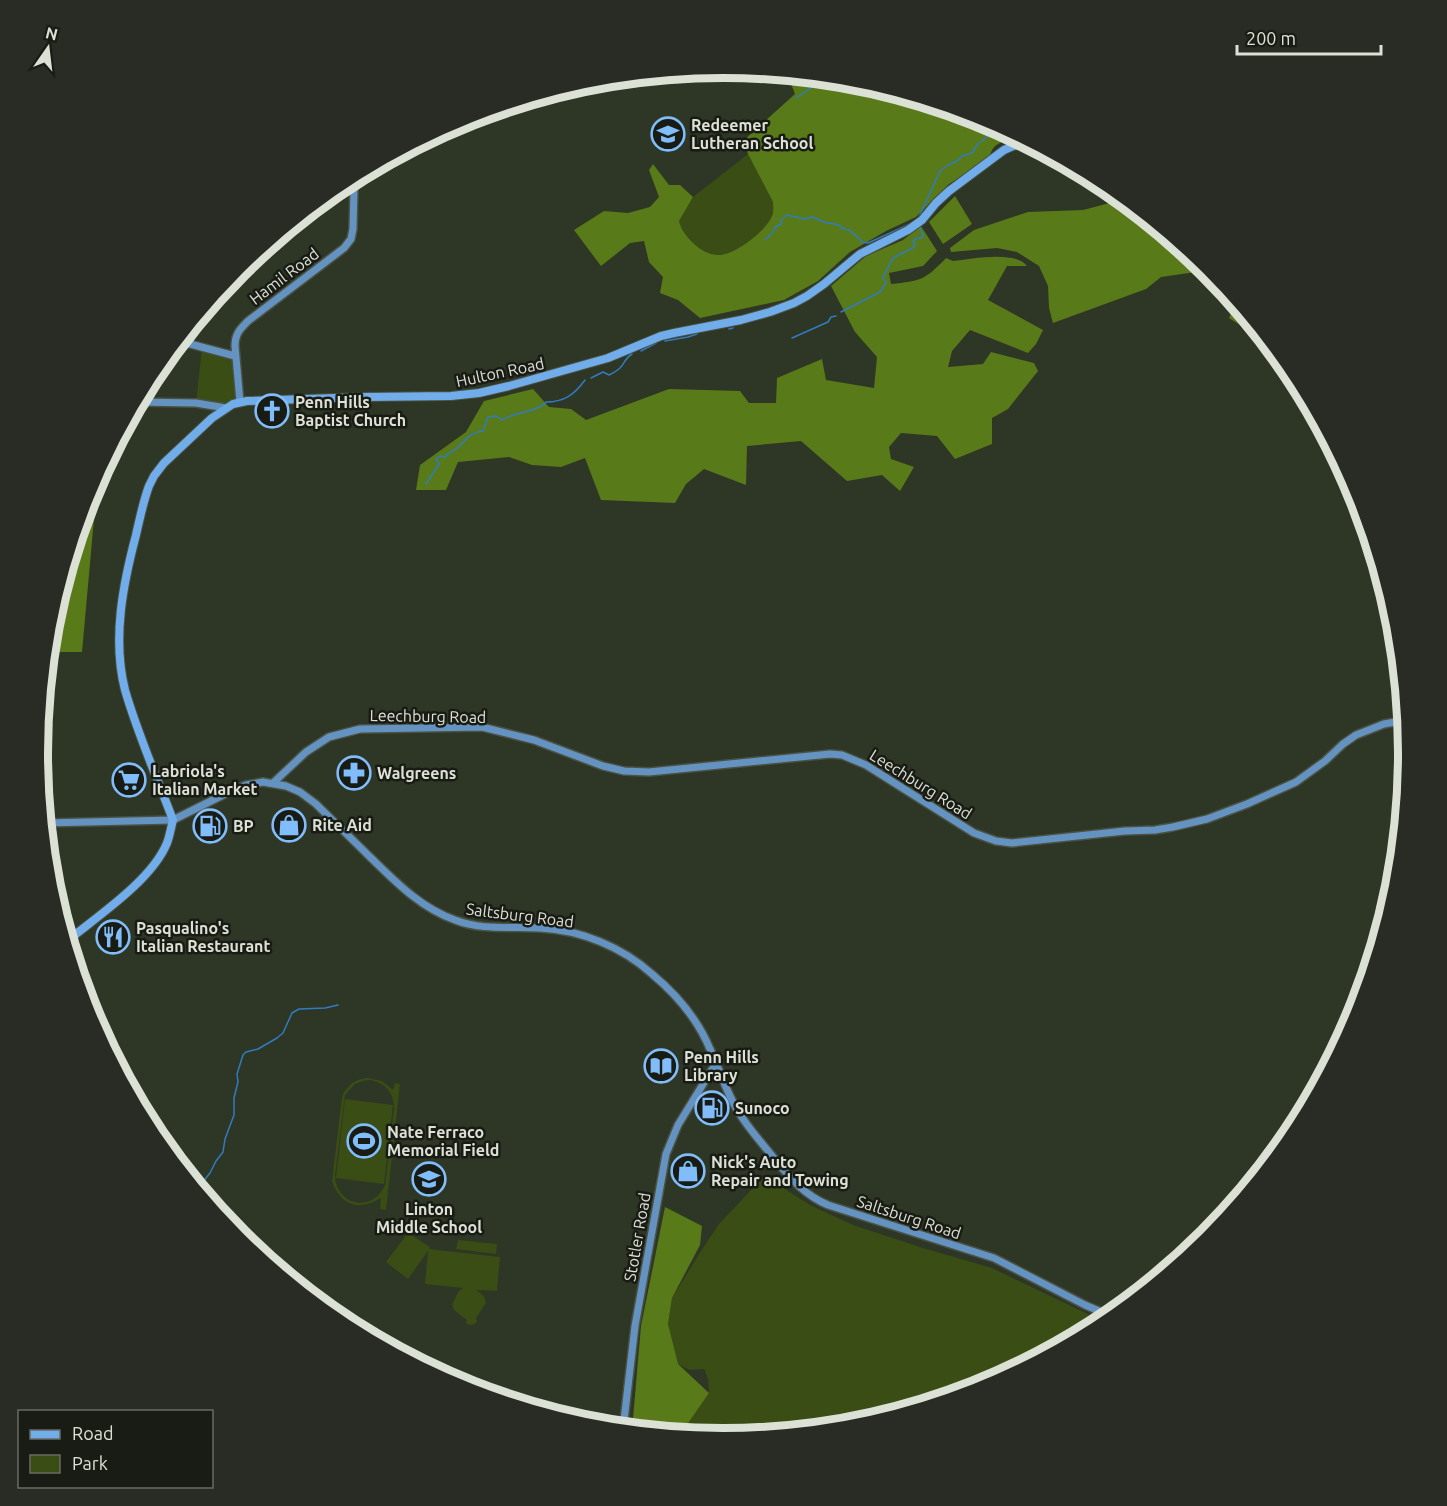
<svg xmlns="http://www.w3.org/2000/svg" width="1447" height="1506" viewBox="0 0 1447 1506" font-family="Ubuntu,sans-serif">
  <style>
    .green { fill: #394d14; fill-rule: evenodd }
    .forest { fill: #597a18 }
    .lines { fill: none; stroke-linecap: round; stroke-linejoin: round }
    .stream { stroke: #317cc0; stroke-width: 1.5 }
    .secondary-casing { stroke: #4a5141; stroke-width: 10 }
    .primary-casing { stroke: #4a5141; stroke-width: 10 }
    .secondary { stroke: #6493c2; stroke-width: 7 }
    .primary { stroke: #70adea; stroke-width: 8 }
    .labels { text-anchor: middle; stroke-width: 5; stroke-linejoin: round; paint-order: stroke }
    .poi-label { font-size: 16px; font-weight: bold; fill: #dce1d6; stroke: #191c14; text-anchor: start }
    .street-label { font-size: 16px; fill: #dce1d6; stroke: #191c14 }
    .rim { fill: none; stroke: #dce1d6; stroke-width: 8 }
  </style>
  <rect width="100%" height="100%" fill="#2e3625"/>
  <g class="green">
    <path d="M748,154l25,48c0,6 1,9 -1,14 -6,15 -36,38 -52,39 -17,1 -37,-19 -41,-34l14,-24z"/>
    <polygon points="202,347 235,356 240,402 226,408 196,403"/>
    <path d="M367,1078l15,3 11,9 2,-7 5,1 -14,126 -6,-1 1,-11c-4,2 -9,5 -14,6 -17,5 -30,-7 -35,-23l10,-84c4,-11 13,-18 25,-19zM370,1080c15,3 24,12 24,28l-9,77c-12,27 -46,22 -50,-7l49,6 9,-79 -48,-6 -9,79 -1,-2 10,-81 10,-11 8,-3z"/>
    <polygon points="766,1174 779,1185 810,1205 853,1225 923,1248 992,1268 1092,1316 1108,1321 986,1387 857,1426 723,1439 680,1435 709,1393 708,1379 704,1369 690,1370 678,1364 672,1353 668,1324 672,1298 699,1254 719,1224"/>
    <polygon points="408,1233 430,1247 429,1249 500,1257 497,1291 476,1290 484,1296 486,1303 476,1318 477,1321 475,1324 470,1325 466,1323 467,1320 454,1310 452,1305 458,1292 463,1288 425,1284 428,1251 408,1279 386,1262"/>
    <polygon points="458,1240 497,1244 496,1254 456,1249"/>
  </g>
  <g class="forest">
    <path d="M787,73l71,7 128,39 29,16 -5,9 -6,-3c-9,4 -13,7 -14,17l-41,26 -33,33 -30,14 -36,21 -32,29 -34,19 -84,18 -22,-18 -18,-7 3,-16 -14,-15 -5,-21 -14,2 -29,23 -27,-36 30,-19 24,2 22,-6 9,-10 -10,-27 4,-6 16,21h11l13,12 -14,24c4,16 24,35 41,34 16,-1 46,-24 52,-39 2,-5 1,-8 1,-14l-25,-48 -5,-13 52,-47z"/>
    <polygon points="955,196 972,224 943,244 929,222"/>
    <polygon points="1125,199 1210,270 1161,277 1146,289 1053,323 1049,308 1048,286 1039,266 1017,252 997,248 951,252 950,248 974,230 1028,212 1083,210"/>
    <path d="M921,226l16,25 -14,15 -34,7 2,11c30,-3 34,-4 55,-26l7,3c18,-2 62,-11 74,5h-20l-19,34 55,30 -7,14 -8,9 -58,-23 -18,21 -4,16 35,-3 8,-12 43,11 4,8 -30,38 -16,9v26l-37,15 -18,-23 -36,-3 -12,14 2,12 23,8 -14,24 -18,-16 -35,6 -46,-40 -54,5 -1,39 -42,-16 -18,15 -11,19 -74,-3 -16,-42 -24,9 -29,-2 -23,-8 -51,5 -12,28h-30l4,-25 46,-33 18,-31 49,-12 16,18 22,2 15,11 83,-31 71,2 9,12h27l1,-25 45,-19 4,21 48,8 3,-31 -22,-25 -24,-46 35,-30 37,-16z"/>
    <polygon points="1236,302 1272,345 1229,318"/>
    <polygon points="86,504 95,508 82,652 48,652 51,619"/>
    <polygon points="665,1207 702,1226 700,1245 672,1298 668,1324 678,1364 709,1393 680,1435 632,1430 641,1326"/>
  </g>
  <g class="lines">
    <g class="stream">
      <polyline points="796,98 817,84 824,81 825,77"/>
      <path d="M965,113l-2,8c4,7 12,6 19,8l5,7"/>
      <polyline points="919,217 940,171 948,165 957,161 962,156 972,153 977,145 991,133 997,134 1006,130"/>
      <polyline points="765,240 773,232 775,227 781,224 781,220 787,215 805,219 812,217 824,222 839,225 842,228 851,231 862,242 868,243 910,224"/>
      <polyline points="841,312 880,292 886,283 883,277 893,258 914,247 915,244 913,241 915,239 922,238 923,235 919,227"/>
      <polyline points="729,329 733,328"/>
      <polyline points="792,338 828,322 831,317 836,316"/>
      <polyline points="665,341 688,337 697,334"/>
      <polyline points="641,351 656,343"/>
      <path d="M591,378l12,-6 6,3c4,-2 8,-4 11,-7 5,-5 5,-10 12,-14"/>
      <path d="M426,484l13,-20 -3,-5 4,-3 5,1c4,-5 8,-6 12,-9 12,-10 10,-14 26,-17l5,-14 8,-1 6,4c12,-8 36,-8 44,-18 18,0 28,-7 39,-22"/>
      <polyline points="198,1188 210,1173 216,1161 223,1152 225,1139 234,1115 234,1098 238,1082 237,1074 243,1055 246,1052 258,1049 277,1038 283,1033 292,1013 299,1009 325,1008 338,1005"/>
    </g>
    <g class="secondary-casing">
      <g id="secondary">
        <polyline points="1013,146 1018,136"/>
        <polyline points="179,341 235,356"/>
        <polyline points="137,402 196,403 226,408"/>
        <path d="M240,402l-5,-56c0,-12 5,-17 13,-25l96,-73 7,-9 2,-10 1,-40 4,-15"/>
        <polyline points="273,783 306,752 329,737 360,729 482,727 534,740 603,766 624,771 649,772 830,754 842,755 866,765 974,833 996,841 1012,843 1125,831 1155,830 1173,827 1207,819 1247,804 1296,782 1325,761 1343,744 1356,735 1384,724 1406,720"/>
        <path d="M44,823l129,-3 62,-31 11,-4 17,-3 23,4 14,6 16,12c17,17 35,34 52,51 26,25 52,53 87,65 28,11 56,6 85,8 41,2 82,19 112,46 24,20 46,46 58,75 10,21 16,43 28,62 11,19 26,34 39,51 15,18 29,34 51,43l166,53 91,47 28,12"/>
        <polyline points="623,1429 635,1326 666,1154 678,1125 716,1063"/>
      </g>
    </g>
    <g class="primary-casing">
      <path id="primary" d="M67,941c31,-25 85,-61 100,-98 3,-8 4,-16 6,-23 -16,-42 -36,-88 -48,-130 -13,-51 -2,-106 11,-155 4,-17 7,-33 13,-49l5,-10 10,-13 48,-45 21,-14 14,-3 118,-4 86,-1 28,-3 30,-7 99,-28 53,-22 13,-3 67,-13 29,-8 24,-9 13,-7 17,-12 36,-30 48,-24 14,-10 14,-17 13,-12 55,-41 9,-4 17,-4"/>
    </g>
    <use href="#secondary" class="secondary"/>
    <use href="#primary" class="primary"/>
  </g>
  <defs>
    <g id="school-ring" transform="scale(1.725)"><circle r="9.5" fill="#191c14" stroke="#80bdfa" stroke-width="1.5"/><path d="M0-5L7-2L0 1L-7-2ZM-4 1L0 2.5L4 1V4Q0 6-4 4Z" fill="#80bdfa"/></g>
    <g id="church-ring" transform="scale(1.725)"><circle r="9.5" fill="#191c14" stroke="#80bdfa" stroke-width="1.5"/><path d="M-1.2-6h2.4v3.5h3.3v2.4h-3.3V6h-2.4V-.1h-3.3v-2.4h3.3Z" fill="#80bdfa"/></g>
    <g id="pharmacy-ring" transform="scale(1.725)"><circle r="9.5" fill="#191c14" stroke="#80bdfa" stroke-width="1.5"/><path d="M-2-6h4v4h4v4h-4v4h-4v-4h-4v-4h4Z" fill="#80bdfa"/></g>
    <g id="supermarket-ring" transform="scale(1.725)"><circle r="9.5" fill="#191c14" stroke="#80bdfa" stroke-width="1.5"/><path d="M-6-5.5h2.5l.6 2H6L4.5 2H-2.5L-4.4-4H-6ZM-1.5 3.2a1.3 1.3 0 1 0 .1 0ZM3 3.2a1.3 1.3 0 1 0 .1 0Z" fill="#80bdfa"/></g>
    <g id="shop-ring" transform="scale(1.725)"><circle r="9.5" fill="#191c14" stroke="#80bdfa" stroke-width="1.5"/><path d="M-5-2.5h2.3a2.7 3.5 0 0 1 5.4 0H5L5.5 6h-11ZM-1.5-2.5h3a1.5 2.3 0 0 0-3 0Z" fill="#80bdfa"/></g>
    <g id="fuel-ring" transform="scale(1.725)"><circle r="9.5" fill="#191c14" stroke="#80bdfa" stroke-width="1.5"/><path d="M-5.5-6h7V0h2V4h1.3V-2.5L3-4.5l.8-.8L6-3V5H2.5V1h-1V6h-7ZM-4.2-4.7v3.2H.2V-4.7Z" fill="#80bdfa"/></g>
    <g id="restaurant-ring" transform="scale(1.725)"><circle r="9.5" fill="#191c14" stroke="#80bdfa" stroke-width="1.5"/><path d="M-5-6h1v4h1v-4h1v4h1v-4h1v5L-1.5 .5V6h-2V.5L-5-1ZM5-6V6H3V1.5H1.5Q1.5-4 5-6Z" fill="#80bdfa"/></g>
    <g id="library-ring" transform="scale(1.725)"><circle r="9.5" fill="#191c14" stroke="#80bdfa" stroke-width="1.5"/><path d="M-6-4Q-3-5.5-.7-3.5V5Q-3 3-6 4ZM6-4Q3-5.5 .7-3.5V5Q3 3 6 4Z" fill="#80bdfa"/></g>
    <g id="stadium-ring" transform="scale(1.725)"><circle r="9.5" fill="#191c14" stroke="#80bdfa" stroke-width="1.5"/><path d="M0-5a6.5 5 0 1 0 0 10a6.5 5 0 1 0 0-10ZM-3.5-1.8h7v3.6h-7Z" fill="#80bdfa"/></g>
  </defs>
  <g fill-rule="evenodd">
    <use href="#school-ring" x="668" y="134"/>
    <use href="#church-ring" x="272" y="411"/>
    <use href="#pharmacy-ring" x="354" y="773"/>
    <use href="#supermarket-ring" x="129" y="780"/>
    <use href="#shop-ring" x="289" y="825"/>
    <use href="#fuel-ring" x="210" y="826"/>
    <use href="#restaurant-ring" x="113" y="937"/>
    <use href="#library-ring" x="661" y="1066"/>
    <use href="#fuel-ring" x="712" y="1108"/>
    <use href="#stadium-ring" x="364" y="1141"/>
    <use href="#shop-ring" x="688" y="1171"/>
    <use href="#school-ring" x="429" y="1179"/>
  </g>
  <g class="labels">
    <g class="poi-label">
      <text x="691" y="131">Redeemer<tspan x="691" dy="18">Lutheran School</tspan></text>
      <text x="295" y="408">Penn Hills<tspan x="295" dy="18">Baptist Church</tspan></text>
      <text x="152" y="777">Labriola's<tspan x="152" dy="18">Italian Market</tspan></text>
      <text x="377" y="779">Walgreens</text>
      <text x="312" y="831">Rite Aid</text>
      <text x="233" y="832">BP</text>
      <text x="136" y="934">Pasqualino's<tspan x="136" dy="18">Italian Restaurant</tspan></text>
      <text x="684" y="1063">Penn Hills<tspan x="684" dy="18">Library</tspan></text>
      <text x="735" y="1114">Sunoco</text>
      <text x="387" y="1138">Nate Ferraco<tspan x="387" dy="18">Memorial Field</tspan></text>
      <text x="711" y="1168">Nick's Auto<tspan x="711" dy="18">Repair and Towing</tspan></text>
      <text x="429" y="1215" text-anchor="middle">Linton<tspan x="429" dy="18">Middle School</tspan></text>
    </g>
    <g class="street-label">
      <text transform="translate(284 276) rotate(-37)" y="6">Hamil Road</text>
      <text transform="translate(500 372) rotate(-12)" y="6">Hulton Road</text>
      <text transform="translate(428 716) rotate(1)" y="6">Leechburg Road</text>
      <text transform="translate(921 784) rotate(32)" y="6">Leechburg Road</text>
      <text transform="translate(520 915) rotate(7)" y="6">Saltsburg Road</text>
      <text transform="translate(909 1217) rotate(18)" y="6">Saltsburg Road</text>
      <text transform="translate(637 1237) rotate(-80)" y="6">Stotler Road</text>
    </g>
  </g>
  <path d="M0 0H1447V1506H0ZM48 753a675 675 0 1 1 1350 0a675 675 0 1 1-1350 0Z" fill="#292c24" fill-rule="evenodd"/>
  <path class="rim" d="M48 753a675 675 0 1 1 1350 0a675 675 0 1 1-1350 0Z"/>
  <rect x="18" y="1410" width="195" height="78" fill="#191c14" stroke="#676b62" stroke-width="1.5"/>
  <rect x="30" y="1430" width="30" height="9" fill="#70adea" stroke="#676b62" stroke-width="1.5"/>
  <text x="72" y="1440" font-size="18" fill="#dce1d6">Road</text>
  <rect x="30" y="1455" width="30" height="18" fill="#394d14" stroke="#676b62" stroke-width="1.5"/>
  <text x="72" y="1470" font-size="18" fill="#dce1d6">Park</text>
  <g transform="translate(48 48) rotate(14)" stroke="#191c14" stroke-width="4.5" paint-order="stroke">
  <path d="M0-4.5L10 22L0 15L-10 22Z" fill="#dce1d6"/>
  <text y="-9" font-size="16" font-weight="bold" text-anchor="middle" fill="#dce1d6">N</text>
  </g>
  <path d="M1237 45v9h144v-9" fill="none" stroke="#dce1d6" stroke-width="3"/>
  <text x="1246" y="45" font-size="18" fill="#dce1d6" stroke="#191c14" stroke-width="4.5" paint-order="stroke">200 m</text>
</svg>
